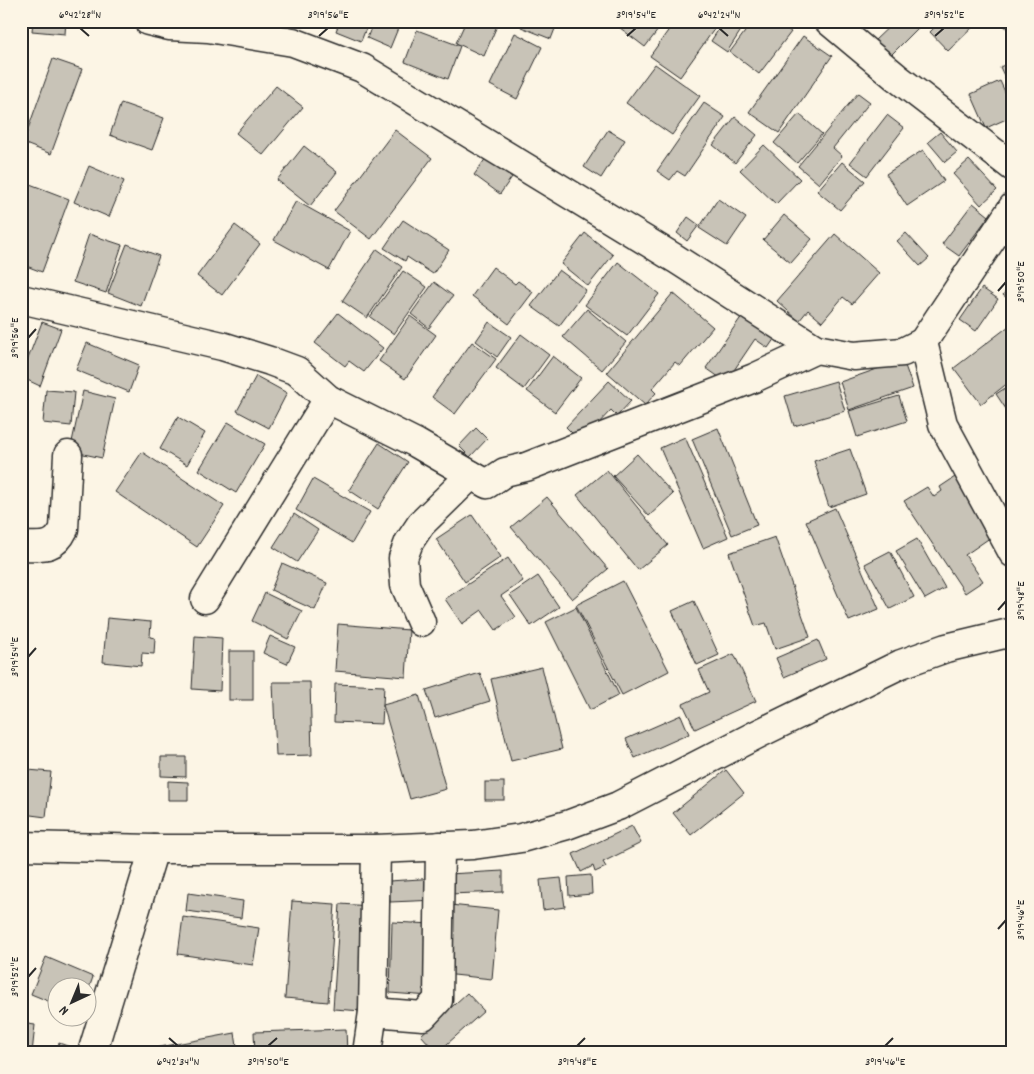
<svg xmlns="http://www.w3.org/2000/svg" width="1034" height="1074" viewBox="0 0 1034 1074" font-family="Dekko,sans-serif">
  <style>
    .building { fill: #c8c3b7; stroke: #2b2b2b }
    .lines { fill: none; stroke-linecap: round; stroke-linejoin: round }
    .minor-casing { stroke: #2b2b2b; stroke-width: 31 }
    .minor { stroke: #fcf5e5; stroke-width: 28 }
    .ticks { fill: none; stroke: #2b2b2b; stroke-width: 2 }
    .neatline { fill: none; stroke: #2b2b2b; stroke-width: 2 }
    .ticks-label { font-size: 12px; text-anchor: middle; fill: #2b2b2b }
  </style>
  <rect width="100%" height="100%" fill="#fcf5e5"/>
  <filter id="ink" filterUnits="userSpaceOnUse"><feTurbulence type="fractalNoise" baseFrequency=".02" numOctaves="2"/><feDisplacementMap in="SourceGraphic" scale="10" xChannelSelector="R" yChannelSelector="G"/><feConvolveMatrix kernelMatrix="1 2 1 2 8 2 1 2 1" color-interpolation-filters="sRGB"/></filter>
  <g filter="url(#ink)">
    <g class="building">
      <polygon points="33,21 66,21 65,34 32,31"/>
      <polygon points="340,21 369,21 361,41 336,31"/>
      <polygon points="374,21 401,21 390,48 367,38"/>
      <polygon points="466,21 499,21 484,56 456,43"/>
      <polygon points="524,21 558,21 551,39 521,27"/>
      <polygon points="611,21 665,21 645,47"/>
      <polygon points="675,21 720,21 680,77 650,56"/>
      <polygon points="724,21 747,21 727,52 711,41"/>
      <polygon points="753,21 777,21 791,32 759,74 730,52"/>
      <polygon points="895,21 925,21 889,57 874,41"/>
      <polygon points="941,21 973,21 976,24 948,51 930,32"/>
      <polygon points="999,21 1013,21 1013,29 1011,32"/>
      <polygon points="417,30 460,46 448,79 405,62"/>
      <polygon points="515,33 542,47 517,99 490,85"/>
      <polygon points="803,36 832,56 779,133 749,112"/>
      <polygon points="53,59 82,69 51,154 23,143"/>
      <polygon points="1013,61 1013,95 1000,67"/>
      <polygon points="655,64 700,96 672,135 626,103"/>
      <polygon points="1000,81 1013,109 1013,116 986,128 971,94"/>
      <polygon points="276,86 303,107 263,155 236,133"/>
      <polygon points="858,93 870,102 833,148 842,156 819,184 798,166"/>
      <polygon points="121,103 164,118 152,150 110,135"/>
      <polygon points="704,103 725,117 685,176 677,171 670,180 657,171"/>
      <polygon points="799,114 822,134 797,163 774,143"/>
      <polygon points="887,115 904,128 867,176 850,163"/>
      <polygon points="735,117 757,135 735,163 713,145"/>
      <polygon points="395,130 432,158 371,239 334,211"/>
      <polygon points="608,130 625,140 601,178 584,167"/>
      <polygon points="940,132 957,152 945,162 928,142"/>
      <polygon points="764,145 800,179 776,204 740,170"/>
      <polygon points="304,146 337,172 310,206 277,180"/>
      <polygon points="923,150 944,181 907,206 886,174"/>
      <polygon points="486,158 512,177 500,194 474,175"/>
      <polygon points="969,160 997,190 981,205 953,174"/>
      <polygon points="842,162 865,181 840,210 817,191"/>
      <polygon points="89,166 124,181 109,217 74,202"/>
      <polygon points="22,181 69,199 42,272 21,264"/>
      <polygon points="718,199 746,218 727,246 699,228"/>
      <polygon points="296,201 350,231 329,270 274,240"/>
      <polygon points="973,203 989,216 959,256 942,244"/>
      <polygon points="784,215 812,239 791,263 763,240"/>
      <polygon points="688,217 699,225 687,241 677,233"/>
      <polygon points="403,220 449,250 433,274 407,257 405,261 384,248"/>
      <polygon points="235,225 260,244 222,295 197,276"/>
      <polygon points="585,233 613,255 588,286 561,264"/>
      <polygon points="906,233 929,258 920,266 897,241"/>
      <polygon points="89,234 122,245 106,293 73,282"/>
      <polygon points="835,234 879,273 852,304 843,297 822,322 808,310 799,321 777,301"/>
      <polygon points="127,244 159,256 141,306 108,293"/>
      <polygon points="377,249 402,267 367,318 342,301"/>
      <polygon points="618,262 659,294 627,336 585,305"/>
      <polygon points="493,267 515,284 518,281 533,292 509,324 472,296"/>
      <polygon points="559,270 586,290 559,326 531,306"/>
      <polygon points="403,271 427,287 394,334 370,317"/>
      <polygon points="1013,281 1013,302 1003,295"/>
      <polygon points="434,282 453,296 429,328 411,314"/>
      <polygon points="982,288 998,299 976,331 960,320"/>
      <polygon points="673,293 713,327 680,366 675,362 652,389 656,393 645,405 607,372"/>
      <polygon points="587,309 626,342 602,370 563,337"/>
      <polygon points="338,313 383,348 364,372 349,361 345,366 315,343"/>
      <polygon points="744,313 777,335 768,348 755,339 726,382 706,368"/>
      <polygon points="410,316 436,335 405,379 379,361"/>
      <polygon points="42,322 61,329 40,386 21,377"/>
      <polygon points="489,322 511,337 497,357 476,341"/>
      <polygon points="1013,323 1013,379 981,404 954,368"/>
      <polygon points="521,334 549,355 524,389 496,368"/>
      <polygon points="472,342 496,359 455,414 432,397"/>
      <polygon points="87,343 139,365 129,392 76,370"/>
      <polygon points="553,356 581,378 555,412 527,391"/>
      <polygon points="903,360 913,388 849,410 840,382"/>
      <polygon points="256,376 287,393 269,428 237,411"/>
      <polygon points="609,381 631,401 617,416 611,410 581,442 566,427"/>
      <polygon points="836,381 845,411 794,426 785,396"/>
      <polygon points="1013,383 1013,413 1010,415 996,394"/>
      <polygon points="46,390 74,392 71,426 43,423"/>
      <polygon points="83,391 115,399 102,458 70,451"/>
      <polygon points="899,396 907,421 857,437 849,411"/>
      <polygon points="178,417 205,433 187,465 160,449"/>
      <polygon points="228,422 265,444 236,493 199,470"/>
      <polygon points="476,428 487,439 470,457 459,446"/>
      <polygon points="718,428 757,525 732,535 692,439"/>
      <polygon points="685,437 728,537 703,548 660,448"/>
      <polygon points="379,443 408,462 378,509 349,490"/>
      <polygon points="850,449 866,494 829,507 814,461"/>
      <polygon points="142,452 224,506 197,547 115,492"/>
      <polygon points="637,454 673,494 649,516 613,476"/>
      <polygon points="607,470 668,545 638,570 577,495"/>
      <polygon points="955,477 994,535 965,555 983,581 965,593 904,501 927,487 934,497 942,491 940,487"/>
      <polygon points="313,479 370,512 352,543 296,510"/>
      <polygon points="547,497 608,569 572,599 511,527"/>
      <polygon points="835,508 879,609 849,621 806,521"/>
      <polygon points="294,514 318,530 297,562 273,547"/>
      <polygon points="472,515 501,557 465,582 436,539"/>
      <polygon points="775,537 810,637 775,649 766,623 755,626 729,553"/>
      <polygon points="917,539 945,588 925,599 896,551"/>
      <polygon points="890,551 914,597 890,609 865,564"/>
      <polygon points="508,558 523,581 501,596 516,617 496,630 482,610 462,624 445,599"/>
      <polygon points="282,563 327,583 315,610 271,590"/>
      <polygon points="538,576 559,607 531,626 510,595"/>
      <polygon points="623,581 669,671 622,695 576,605"/>
      <polygon points="265,593 302,611 288,639 252,621"/>
      <polygon points="694,601 719,655 697,665 672,611"/>
      <polygon points="576,607 619,695 590,710 546,622"/>
      <polygon points="107,618 151,622 150,637 155,638 154,654 142,653 141,666 103,662"/>
      <polygon points="338,624 409,630 406,677 335,671"/>
      <polygon points="195,636 222,638 220,691 192,689"/>
      <polygon points="270,636 295,647 287,664 263,653"/>
      <polygon points="818,640 826,659 784,677 776,658"/>
      <rect x="229" y="651" width="24" height="49"/>
      <polygon points="734,654 756,701 695,729 683,704 709,692 699,670"/>
      <polygon points="542,667 562,749 511,761 491,679"/>
      <polygon points="480,673 490,701 435,718 426,690"/>
      <polygon points="273,682 310,682 312,755 276,756"/>
      <polygon points="335,684 384,686 382,724 334,722"/>
      <polygon points="419,695 446,789 410,799 383,705"/>
      <polygon points="681,715 689,734 635,758 626,739"/>
      <polygon points="161,757 186,757 186,777 161,776"/>
      <polygon points="28,770 51,772 46,817 23,814"/>
      <polygon points="726,770 744,793 691,835 673,813"/>
      <polygon points="168,781 188,782 188,800 168,800"/>
      <rect x="485" y="782" width="19" height="18"/>
      <polygon points="632,826 641,843 603,862 606,867 595,872 593,866 581,872 573,854"/>
      <polygon points="503,871 503,892 449,894 448,874"/>
      <polygon points="591,875 592,894 569,896 568,877"/>
      <polygon points="436,878 437,900 390,902 389,881"/>
      <polygon points="561,878 565,907 543,910 540,880"/>
      <polygon points="188,893 243,901 241,918 186,911"/>
      <polygon points="292,901 335,904 328,1002 285,998"/>
      <polygon points="340,904 371,906 363,1011 333,1009"/>
      <polygon points="450,905 498,910 492,979 444,974"/>
      <polygon points="21,917 26,918 21,956"/>
      <polygon points="183,917 259,928 253,965 178,954"/>
      <polygon points="392,922 433,924 430,996 390,993"/>
      <polygon points="46,957 93,977 88,991 88,986 58,986 58,1005 31,994"/>
      <polygon points="467,993 484,1011 437,1053 421,1035"/>
      <polygon points="21,1023 35,1025 32,1053 21,1053"/>
      <polygon points="346,1029 347,1053 255,1053 254,1032"/>
      <polygon points="235,1033 238,1053 128,1053"/>
      <polygon points="59,1043 73,1048 71,1053 56,1053"/>
    </g>
    <g class="lines">
      <g class="minor-casing">
        <g id="minor">
          <polyline points="148,21 169,26 208,28 293,42 362,68 676,259 816,349"/>
          <polyline points="829,21 896,77 1013,167"/>
          <polyline points="1013,207 923,342 943,424 1013,553"/>
          <polyline points="21,299 222,346 270,361 297,371 328,399 416,443 487,484 505,472 526,467 754,378 816,349 854,356 903,352 923,342"/>
          <path d="M21,546c20,0 33,4 43,-17l4,-74"/>
          <polyline points="205,599 328,399"/>
          <polyline points="421,622 405,585 403,558 409,542 421,524 471,475"/>
          <polyline points="21,846 154,849 376,849 473,845 521,838 567,825 618,806 758,734 901,664 946,648 1013,632"/>
          <polyline points="373,1012 423,1016 438,1000 440,846"/>
          <polyline points="92,1053 154,849"/>
          <polyline points="367,1053 373,1012 376,849"/>
        </g>
      </g>
      <use href="#minor" class="minor"/>
    </g>
  </g>
  <path class="ticks" d="M80,28l9,8M719,28l9,8M319,36l9,-8M627,36l9,-8M935,36l9,-8M998,291l8,-9M28,338l8,-9M998,610l8,-9M28,657l8,-9M998,929l8,-9M28,977l8,-9M169,1038l9,8M268,1046l9,-8M577,1046l8,-8M885,1046l8,-8"/>
  <rect width="1034" height="1074" fill="none" stroke="#fcf5e5" stroke-width="55"/>
  <g transform="translate(72 1002) rotate(224)"><circle r="24" fill="#fcf5e5" stroke="#a8a49b"/>
  <path d="M0-4L9 19L0 12L-9 19Z" fill="#2b2b2b"/>
  <text y="-8" font-size="14" font-weight="bold" text-anchor="middle" fill="#2b2b2b">N</text>
  </g>
  <rect x="28" y="28" width="978" height="1018" class="neatline"/>
  <g class="ticks-label">
    <text x="80" y="18">6°42'28"N</text>
    <text x="328" y="18">3°19'56"E</text>
    <text x="636" y="18">3°19'54"E</text>
    <text x="719" y="18">6°42'24"N</text>
    <text x="944" y="18">3°19'52"E</text>
    <text transform="translate(1020 282) rotate(-90)" y="4">3°19'50"E</text>
    <text transform="translate(14 338) rotate(-90)" y="4">3°19'56"E</text>
    <text transform="translate(1020 601) rotate(-90)" y="4">3°19'48"E</text>
    <text transform="translate(14 657) rotate(-90)" y="4">3°19'54"E</text>
    <text transform="translate(1020 920) rotate(-90)" y="4">3°19'46"E</text>
    <text transform="translate(14 977) rotate(-90)" y="4">3°19'52"E</text>
    <text x="178" y="1065">6°42'34"N</text>
    <text x="268" y="1065">3°19'50"E</text>
    <text x="577" y="1065">3°19'48"E</text>
    <text x="885" y="1065">3°19'46"E</text>
  </g>
</svg>
